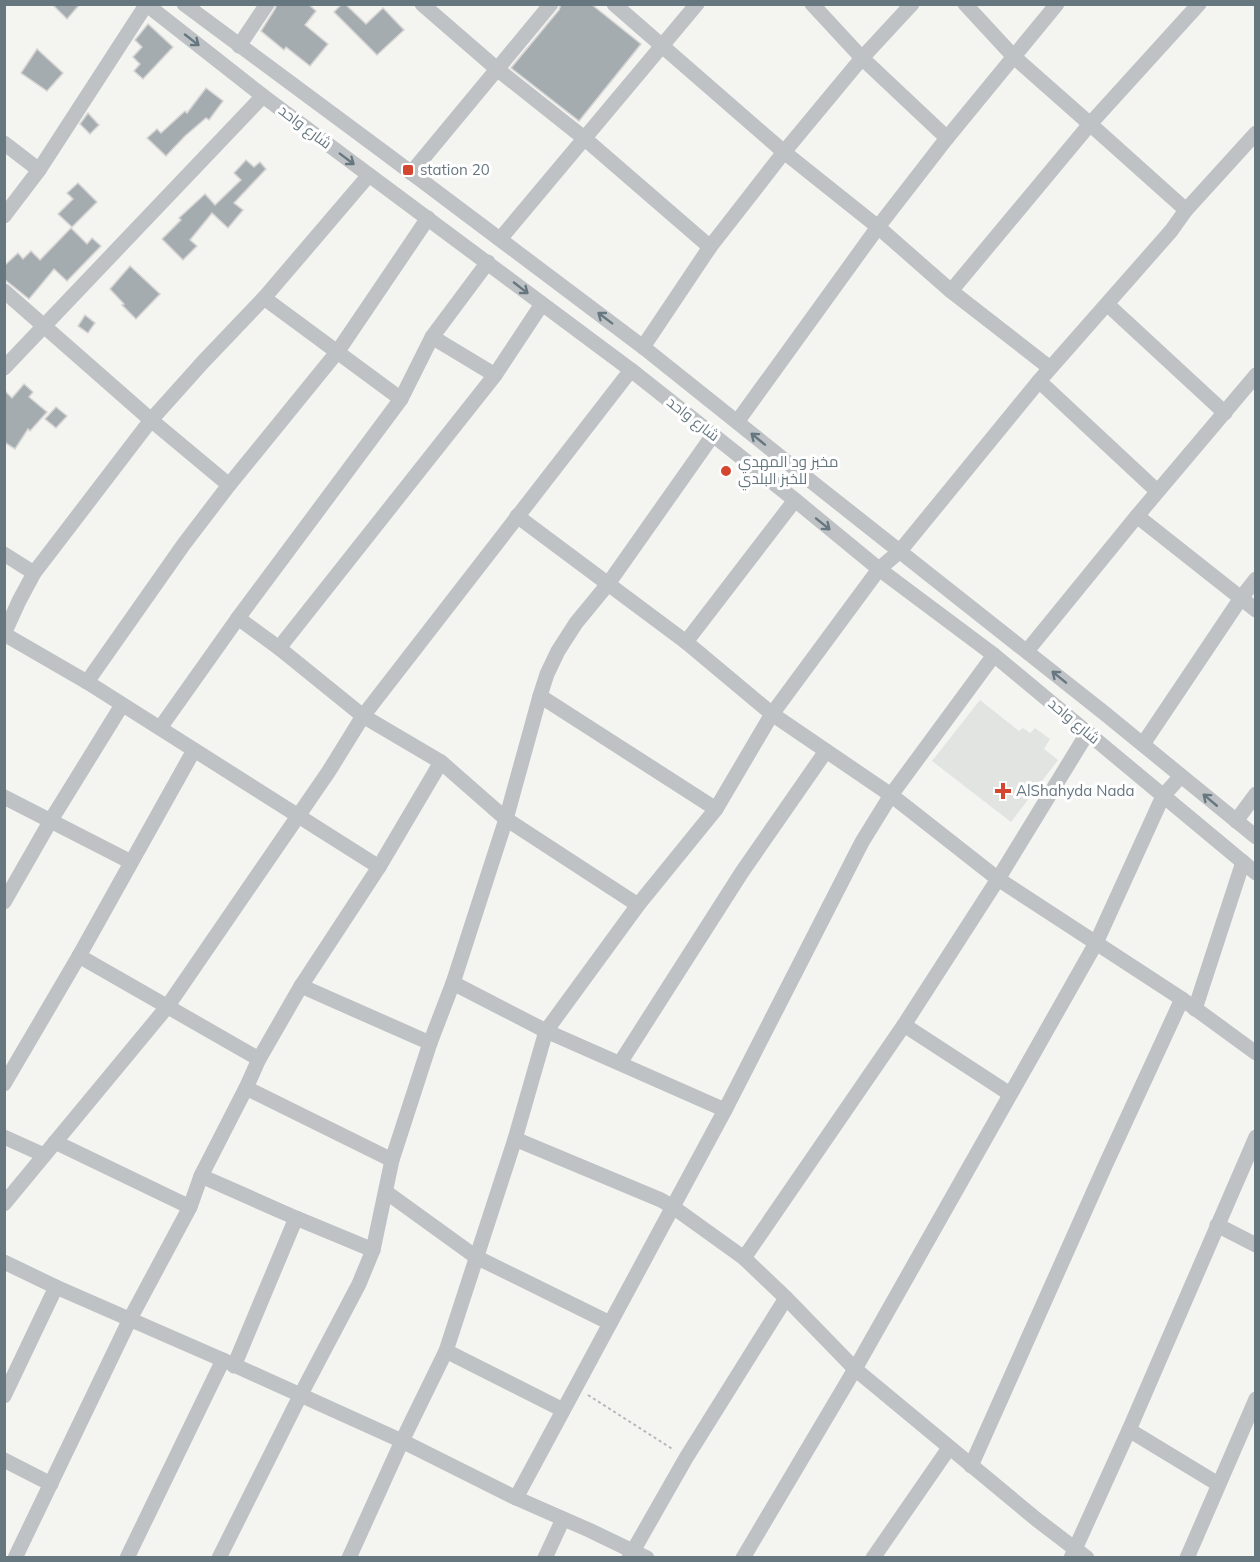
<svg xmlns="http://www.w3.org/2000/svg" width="1260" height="1562" viewBox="0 0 1260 1562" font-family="Mulish,Cairo,sans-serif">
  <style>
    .built { fill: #e2e4e2 }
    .building { fill: #a4acb0; stroke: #d6d5d4; stroke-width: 1.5 }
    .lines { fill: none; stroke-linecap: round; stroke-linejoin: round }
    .path { stroke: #b6b9bb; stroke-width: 2; stroke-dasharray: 3 3; stroke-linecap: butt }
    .minor { stroke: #bec2c5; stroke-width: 15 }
    .oneway { stroke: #667780 }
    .poi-dot { fill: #d54630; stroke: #fff; stroke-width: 2 }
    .labels { text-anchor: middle; stroke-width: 6; stroke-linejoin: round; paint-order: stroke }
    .street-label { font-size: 15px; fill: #667780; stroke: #fff }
    .poi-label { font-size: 15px; fill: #667780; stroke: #fff; text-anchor: start }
  </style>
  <rect width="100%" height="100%" fill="#f4f4f1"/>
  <polygon class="built" points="980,700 1019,731 1023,728 1030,733 1035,728 1050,739 1044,749 1058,760 1011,822 932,761"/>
  <g class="building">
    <polygon points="52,4 80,4 67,19"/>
    <polygon points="277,4 308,4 316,11 305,25 328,44 310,66 286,47 284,50 261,31 275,9"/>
    <polygon points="342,4 345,4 366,24 383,8 404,30 377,55 334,12"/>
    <polygon points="561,4 591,4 641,44 579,121 511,68 559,10"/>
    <polygon points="148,24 173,47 143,79 134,71 140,64 133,57 142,47 135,40"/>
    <polygon points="37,49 63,73 47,91 21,73"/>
    <polygon points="206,88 223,101 209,120 206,118 185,136 166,156 147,138 157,129 161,133 185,111 187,113"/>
    <polygon points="88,113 99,125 90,134 80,124"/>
    <polygon points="246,160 254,167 260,162 266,169 234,203 243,210 228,228 212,213 190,240 197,246 183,260 162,239 181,220 179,218 205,194 215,205 241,180 234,173"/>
    <polygon points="78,183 97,202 72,227 58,214 73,199 67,193"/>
    <polygon points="71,228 87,244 92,238 101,246 67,281 54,269 29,299 4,279 4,266 18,253 23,259 31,251 40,260"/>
    <polygon points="130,266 160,294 136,319 122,305 124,304 110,289"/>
    <polygon points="85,315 95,323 88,333 78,326"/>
    <polygon points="24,384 33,392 29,397 47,412 30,431 28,429 15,449 4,442 4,390 12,398"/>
    <polygon points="56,407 67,416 56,428 45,419"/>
  </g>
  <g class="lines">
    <polyline class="path" points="588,1395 674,1450"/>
    <g class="minor">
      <polyline points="146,4 263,96 631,370 795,500 879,569 994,655 1256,873"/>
      <polyline points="184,4 385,153 643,347 817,486 1103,712 1256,837"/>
      <polyline points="422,4 497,69 584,138 710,247"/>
      <polyline points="614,4 784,152 878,227 951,291 1050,368"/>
      <polyline points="812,4 862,58 947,138"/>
      <polyline points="965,4 1014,57 1090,124 1186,210"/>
      <polyline points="239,46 267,4"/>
      <polyline points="4,143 39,170"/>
      <polyline points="411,173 551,4"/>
      <polyline points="369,175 264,298 203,362 151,420 34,573 19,601 4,634 87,682 379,867"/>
      <polyline points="4,216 39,170 146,5"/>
      <polyline points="500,239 697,4"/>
      <polyline points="4,291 151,420 229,485"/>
      <polyline points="951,291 1090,124 1199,4"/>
      <polyline points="264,298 401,399"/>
      <polyline points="1107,304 1225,413"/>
      <polyline points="432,337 495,375"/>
      <polyline points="643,347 710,247 784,152 862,58 912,4"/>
      <polyline points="4,368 263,96"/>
      <polyline points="1039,381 1157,491"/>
      <polyline points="737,422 878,227 947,138 1057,4"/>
      <polyline points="517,516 686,642 772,714 891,795 998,879 1182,999 1256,1053"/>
      <polyline points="1137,516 1256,610"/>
      <polyline points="4,554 34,573"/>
      <polyline points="238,618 279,648 363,716 441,762 506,819 638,905"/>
      <polyline points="686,642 795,500"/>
      <polyline points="279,648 495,375 542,304"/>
      <polyline points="1027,651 1137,516 1256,375"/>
      <polyline points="87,682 184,544 229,485 338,351 428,218"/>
      <polyline points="540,696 716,809"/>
      <polyline points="160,728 238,618 401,399 432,337 488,262"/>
      <polyline points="1143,744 1241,598 1256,579"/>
      <polyline points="4,797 131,862"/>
      <polyline points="1236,821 1256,794"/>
      <polyline points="4,902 51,820 122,705"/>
      <polyline points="79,956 259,1059"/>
      <polyline points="453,983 546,1031 725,1110"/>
      <polyline points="301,986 430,1043"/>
      <polyline points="1195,1009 1243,862"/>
      <polyline points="904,1025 1010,1094"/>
      <polyline points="620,1063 742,872 826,751"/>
      <polyline points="4,1084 79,956 194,750"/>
      <polyline points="246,1088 392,1160"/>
      <polyline points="4,1137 44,1155"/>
      <polyline points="515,1139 661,1200 673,1207 744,1258 786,1298 855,1369 1036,1519 1087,1558"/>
      <polyline points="55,1142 190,1207"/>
      <polyline points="201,1176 296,1218 373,1250"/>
      <polyline points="386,1192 476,1257 610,1323"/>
      <polyline points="4,1204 167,1007 329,771 363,716 631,370"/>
      <polyline points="1217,1225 1256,1245"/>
      <polyline points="744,1258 904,1025 998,879 1088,732"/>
      <polyline points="4,1262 56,1287 223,1360 402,1441 516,1498 589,1530 647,1558"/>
      <polyline points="446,1351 563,1410"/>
      <polyline points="234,1366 296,1218"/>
      <polyline points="4,1396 56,1287"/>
      <polyline points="1129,1430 1218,1484"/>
      <polyline points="4,1460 51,1484"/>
      <polyline points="971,1466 1105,1166 1182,999"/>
      <polyline points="516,1498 725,1110 862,842 891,795 994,655"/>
      <polyline points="15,1558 130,1319 190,1207 201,1176 246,1088 259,1059 301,986 379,867 441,762"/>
      <polyline points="127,1558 223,1360"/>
      <polyline points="219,1558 300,1396 359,1284 373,1250 392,1160 430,1043 453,983 506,819 540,696 547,674 558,651 576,623 608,584 713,435"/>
      <polyline points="349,1558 402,1441 446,1351 515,1139 546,1031 638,905 716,809 772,714 879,569 900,551 1039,381 1171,231 1186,210 1256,133"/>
      <polyline points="545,1558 563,1519"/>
      <polyline points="629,1558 686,1458 786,1298"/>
      <polyline points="743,1558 855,1369 1096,943 1163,796 1181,776"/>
      <polyline points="873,1558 949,1448"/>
      <polyline points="1071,1558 1129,1430 1256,1137"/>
      <polyline points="1187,1558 1256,1399"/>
    </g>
  </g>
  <defs><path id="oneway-shaft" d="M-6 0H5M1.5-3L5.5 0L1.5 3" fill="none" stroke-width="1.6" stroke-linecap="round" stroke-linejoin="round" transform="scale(1.5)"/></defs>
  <g class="oneway">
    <use href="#oneway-shaft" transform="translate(192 40) rotate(38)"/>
    <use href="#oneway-shaft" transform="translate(347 159) rotate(37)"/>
    <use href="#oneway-shaft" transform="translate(521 288) rotate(38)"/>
    <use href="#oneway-shaft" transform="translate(605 318) rotate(-143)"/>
    <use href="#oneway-shaft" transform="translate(758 439) rotate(-141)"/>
    <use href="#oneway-shaft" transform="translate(823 524) rotate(39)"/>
    <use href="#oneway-shaft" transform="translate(1059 677) rotate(-141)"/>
    <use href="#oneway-shaft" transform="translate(1210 800) rotate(-140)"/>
  </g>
  <g class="poi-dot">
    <rect x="402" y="164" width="12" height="12" rx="3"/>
    <circle cx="726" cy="471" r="6"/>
    <path d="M1000 782h6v6h6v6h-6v6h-6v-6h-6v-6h6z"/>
  </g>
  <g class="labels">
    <g class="street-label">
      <text transform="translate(305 127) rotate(37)" y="5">شارع واحد</text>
      <text transform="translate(693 419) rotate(38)" y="5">شارع واحد</text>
      <text transform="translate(1074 721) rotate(40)" y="5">شارع واحد</text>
    </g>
    <g class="poi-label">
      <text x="420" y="175">station 20</text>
      <text x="738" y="467">مخبز ود المهدي<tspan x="738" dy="17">للخبز البلدي</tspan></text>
      <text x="1016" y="796">AlShahyda Nada</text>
    </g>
  </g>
  <rect width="1260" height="1562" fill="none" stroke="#667780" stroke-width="12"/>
</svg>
